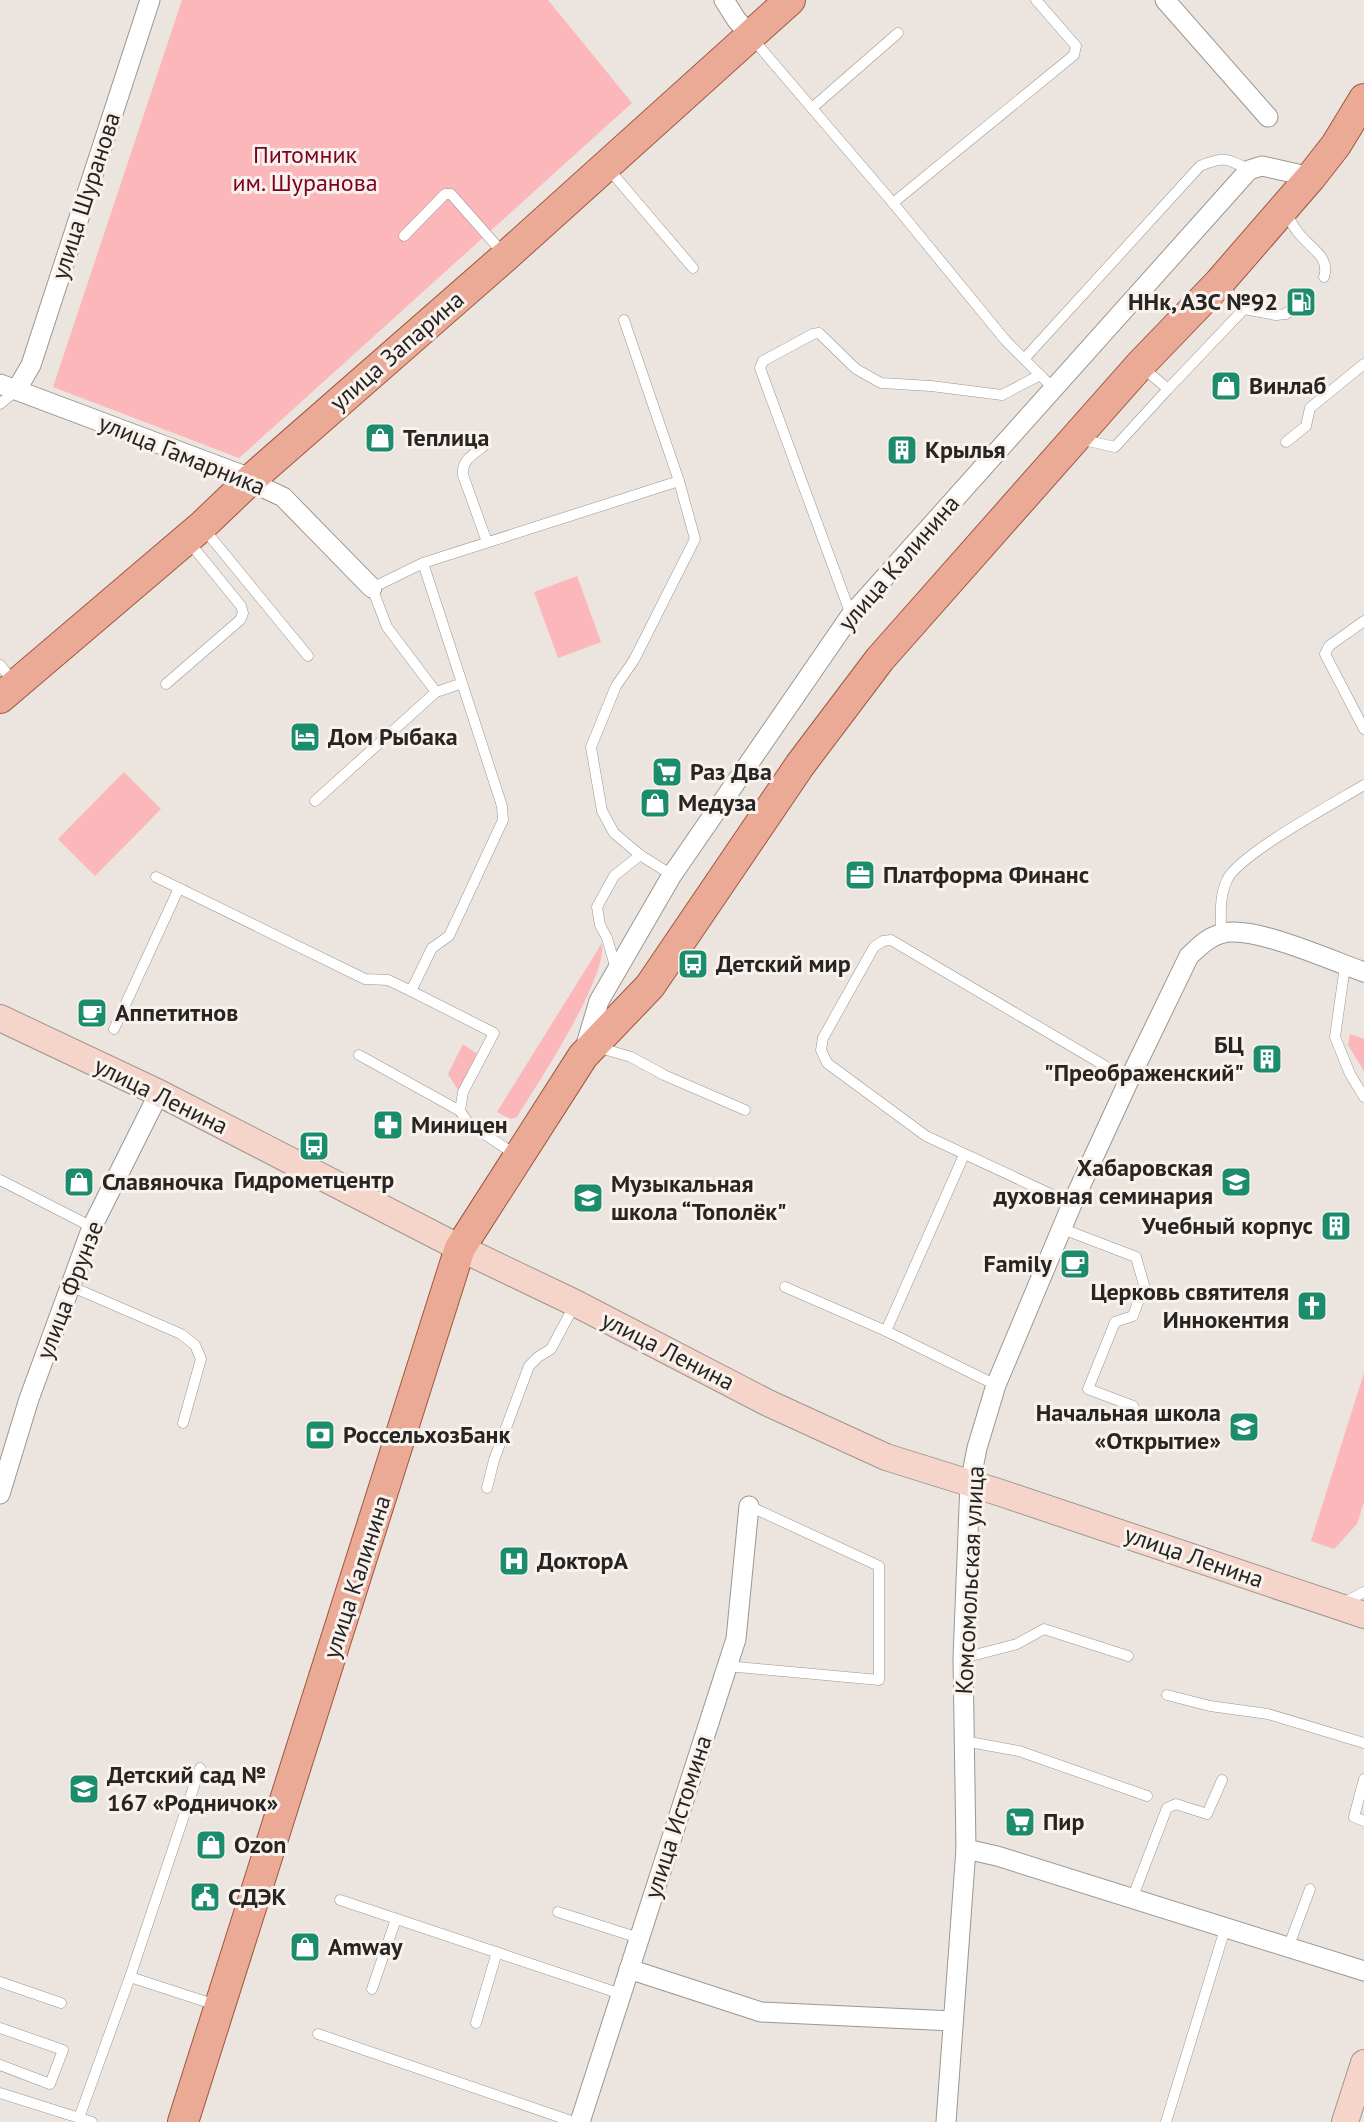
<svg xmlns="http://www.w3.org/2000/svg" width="1364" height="2122" viewBox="0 0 1364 2122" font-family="'PT Sans',sans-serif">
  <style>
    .green { fill: #fbb7b9 }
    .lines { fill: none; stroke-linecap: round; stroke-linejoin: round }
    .lane-casing { stroke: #9c9691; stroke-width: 11 }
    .street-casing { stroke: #9c9691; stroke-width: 21 }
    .secondary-casing { stroke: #9c9691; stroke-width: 28 }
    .primary-casing { stroke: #9e573f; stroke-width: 32 }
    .lane { stroke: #fff; stroke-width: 10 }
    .street { stroke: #fff; stroke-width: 19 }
    .secondary { stroke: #f5d5ca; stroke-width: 26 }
    .primary { stroke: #ebaa95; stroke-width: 30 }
    .labels { text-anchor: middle; stroke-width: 6; stroke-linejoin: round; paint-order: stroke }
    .park-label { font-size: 24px; fill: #7c0122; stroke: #f8f1ec }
    .street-label { font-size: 24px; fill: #272523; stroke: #f8f1ec }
    .poi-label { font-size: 24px; font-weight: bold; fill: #272523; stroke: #f8f1ec; text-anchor: start }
  </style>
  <rect width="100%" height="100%" fill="#ebe4df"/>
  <g class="green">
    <polygon points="182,0 548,0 632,103 239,458 53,387"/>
    <polygon points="577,576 601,642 558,658 534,592"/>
    <polygon points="124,772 161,809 95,876 58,839"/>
    <path d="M602,943c6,35 -65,141 -85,174l-7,2 -13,-7z"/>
    <polygon points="1350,1034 1364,1039 1364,1071 1348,1045"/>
    <polygon points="463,1044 477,1054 458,1090 448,1074"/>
    <polygon points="1364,1373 1364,1502 1357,1524 1334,1549 1311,1541"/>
  </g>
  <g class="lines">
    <g class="lane-casing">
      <g id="lane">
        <polyline points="752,38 893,203 1006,341 1053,388"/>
        <polyline points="812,108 898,33"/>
        <polyline points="607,167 693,268"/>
        <polyline points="893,203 1074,55 1076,46 1036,0"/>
        <path d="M1286,211c3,7 6,14 11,20 10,15 34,25 27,46"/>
        <polyline points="404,236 445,194 451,194 503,253"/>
        <polyline points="1221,285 1244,309 1276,315 1286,314 1302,298"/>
        <polyline points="624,320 679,481 695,539 634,660 616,686 591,747 602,811 614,833 640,855 672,875"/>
        <path d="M1025,358l175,-192c23,-10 27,-8 49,4"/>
        <polyline points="1143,368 1168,389 1244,309"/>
        <polyline points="0,404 17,390"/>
        <polyline points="1079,439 1115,447 1168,389"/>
        <polyline points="1286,442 1306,426 1310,408 1364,364"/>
        <path d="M485,445c-11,9 -24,15 -22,30l24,67"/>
        <polyline points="204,529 308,656"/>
        <polyline points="423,563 502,806 503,820 449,936 432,948 411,991 494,1033 463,1092 460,1111 469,1124 516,1155"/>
        <polyline points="851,615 760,368 763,361 813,334 819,333 856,369 881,383 931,386 1002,395 1040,375"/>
        <polyline points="1364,621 1329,646 1325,654 1364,729"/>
        <polyline points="0,665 13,681"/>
        <polyline points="166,684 240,620 243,613 241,606 189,542"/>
        <polyline points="436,692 387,627 372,588 423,563 679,481"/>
        <polyline points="315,801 436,692 460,684"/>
        <polyline points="156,877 365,979 388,980 411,991"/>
        <path d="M1221,933c0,-18 -2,-36 6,-53 11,-25 109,-78 137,-95"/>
        <polyline points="1345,966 1335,1037 1350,1074 1364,1097"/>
        <polyline points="616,969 607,938 600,925 597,907 614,876 640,855"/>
        <polyline points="114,1029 179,888"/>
        <polyline points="597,1047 631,1057 664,1075 745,1110"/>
        <polyline points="359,1055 460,1111"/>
        <polyline points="964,1155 886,1331 996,1385"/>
        <polyline points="0,1180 92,1227"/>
        <polyline points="1072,1204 926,1136 827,1063 821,1050 823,1038 874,947 883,941 891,940 1129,1080"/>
        <polyline points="1063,1229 1136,1257 1144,1285 1133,1316 1115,1322 1088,1389 1133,1406 1138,1418"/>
        <polyline points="70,1286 181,1334 195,1345 201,1359 183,1423"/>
        <polyline points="785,1287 886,1331"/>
        <polyline points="487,1488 494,1460 529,1366 538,1357 551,1349 575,1304"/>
        <polyline points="1343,1603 1364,1592"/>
        <polyline points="963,1658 1017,1644 1044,1629 1128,1656"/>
        <polyline points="727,1666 879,1680 879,1566 749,1506"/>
        <polyline points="1167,1695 1210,1706 1268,1714 1364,1743"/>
        <polyline points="964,1741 1019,1751 1147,1796"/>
        <polyline points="1364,1779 1354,1817 1364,1821"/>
        <polyline points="1132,1899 1167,1808 1176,1804 1207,1814 1222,1780"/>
        <polyline points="340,1900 621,1994"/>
        <polyline points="558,1912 639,1938"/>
        <polyline points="1288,1948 1310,1889"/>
        <polyline points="130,1977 216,2005"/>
        <polyline points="0,1982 61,2003"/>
        <polyline points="372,1989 396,1919"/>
        <polyline points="476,2023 497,1952"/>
        <polyline points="0,2028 63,2050 50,2084 0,2065"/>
        <polyline points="318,2034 574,2122"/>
        <polyline points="0,2093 92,2122"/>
        <polyline points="79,2118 130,1977 200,1768"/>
        <polyline points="1166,2122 1225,1929"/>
      </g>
    </g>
    <g class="street-casing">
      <g id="street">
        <polyline points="724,0 736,19 750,36"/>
        <polyline points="1165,0 1268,117"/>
        <polyline points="0,384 245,476 249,481 283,497 372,588"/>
        <polyline points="17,389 31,365 150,0"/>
        <polyline points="585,1048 599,1001 672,875 851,615 1249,170 1262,166 1311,177"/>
        <polyline points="0,1494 29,1399 92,1227 159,1093"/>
        <polyline points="966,1849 997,1856 1364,1971"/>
        <polyline points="629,1969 761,2012 953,2021"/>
        <polyline points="580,2122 736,1639 749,1506"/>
        <path d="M946,2122l20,-273 -3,-191 7,-175 7,-35 19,-63 76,-181 57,-124 60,-124c10,-9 18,-18 31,-22 30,-11 112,27 144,38"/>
      </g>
    </g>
    <g class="secondary-casing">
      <g id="secondary">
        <polyline points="0,1018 159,1093 460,1248 575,1303 768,1403 886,1457 998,1492 1364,1615"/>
        <polyline points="1345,2122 1364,2063"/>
      </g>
    </g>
    <g class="primary-casing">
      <g id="primary">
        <polyline points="0,698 202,526 249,481 506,256 790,0"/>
        <polyline points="183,2122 460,1248 583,1056 650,986 800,765 880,659 1140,365 1219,283 1311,177 1336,145 1364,99"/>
      </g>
    </g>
    <use href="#lane" class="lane"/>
    <use href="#street" class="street"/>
    <use href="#secondary" class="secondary"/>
    <use href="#primary" class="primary"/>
  </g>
  <defs>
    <g id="fuel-square" transform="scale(1.575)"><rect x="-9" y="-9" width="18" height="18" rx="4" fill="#1b8d6d" stroke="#f8f1ec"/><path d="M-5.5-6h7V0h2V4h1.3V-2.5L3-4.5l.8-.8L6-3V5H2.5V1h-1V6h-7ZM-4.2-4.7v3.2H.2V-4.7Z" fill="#fff"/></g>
    <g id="shop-square" transform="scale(1.575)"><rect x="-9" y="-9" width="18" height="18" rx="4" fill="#1b8d6d" stroke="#f8f1ec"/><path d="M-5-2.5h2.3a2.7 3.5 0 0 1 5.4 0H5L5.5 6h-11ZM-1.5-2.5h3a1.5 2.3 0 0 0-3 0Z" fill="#fff"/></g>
    <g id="building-square" transform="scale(1.575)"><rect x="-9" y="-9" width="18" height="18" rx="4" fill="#1b8d6d" stroke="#f8f1ec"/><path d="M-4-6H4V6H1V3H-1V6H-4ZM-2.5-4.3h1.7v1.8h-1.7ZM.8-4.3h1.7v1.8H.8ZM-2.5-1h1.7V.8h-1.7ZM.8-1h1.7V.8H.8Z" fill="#fff"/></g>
    <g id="hotel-square" transform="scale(1.575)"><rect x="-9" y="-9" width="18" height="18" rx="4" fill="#1b8d6d" stroke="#f8f1ec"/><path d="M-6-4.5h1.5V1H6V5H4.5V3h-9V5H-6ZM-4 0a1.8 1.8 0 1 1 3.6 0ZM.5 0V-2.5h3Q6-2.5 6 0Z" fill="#fff"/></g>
    <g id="supermarket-square" transform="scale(1.575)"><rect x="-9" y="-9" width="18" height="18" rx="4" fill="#1b8d6d" stroke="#f8f1ec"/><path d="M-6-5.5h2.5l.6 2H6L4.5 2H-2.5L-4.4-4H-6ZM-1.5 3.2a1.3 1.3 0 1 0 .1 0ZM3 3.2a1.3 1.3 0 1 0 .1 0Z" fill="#fff"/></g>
    <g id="office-square" transform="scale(1.575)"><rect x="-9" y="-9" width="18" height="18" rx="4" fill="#1b8d6d" stroke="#f8f1ec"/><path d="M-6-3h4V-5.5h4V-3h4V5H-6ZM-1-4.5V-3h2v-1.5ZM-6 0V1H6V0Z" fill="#fff"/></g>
    <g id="bus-square" transform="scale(1.575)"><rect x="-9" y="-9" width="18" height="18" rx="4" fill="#1b8d6d" stroke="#f8f1ec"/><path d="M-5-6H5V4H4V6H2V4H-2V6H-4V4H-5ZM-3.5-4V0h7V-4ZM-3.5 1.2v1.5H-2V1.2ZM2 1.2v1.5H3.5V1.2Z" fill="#fff"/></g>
    <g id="cafe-square" transform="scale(1.575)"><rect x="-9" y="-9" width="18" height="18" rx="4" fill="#1b8d6d" stroke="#f8f1ec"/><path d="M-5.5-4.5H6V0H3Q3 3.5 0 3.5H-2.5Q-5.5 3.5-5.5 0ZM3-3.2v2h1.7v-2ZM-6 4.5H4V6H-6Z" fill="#fff"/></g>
    <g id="pharmacy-square" transform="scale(1.575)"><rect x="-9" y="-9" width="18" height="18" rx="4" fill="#1b8d6d" stroke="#f8f1ec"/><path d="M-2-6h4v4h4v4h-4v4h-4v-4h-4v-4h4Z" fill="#fff"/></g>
    <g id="university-square" transform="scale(1.575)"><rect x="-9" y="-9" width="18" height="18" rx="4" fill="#1b8d6d" stroke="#f8f1ec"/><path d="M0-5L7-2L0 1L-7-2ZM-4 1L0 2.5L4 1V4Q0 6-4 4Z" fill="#fff"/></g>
    <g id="school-square" transform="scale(1.575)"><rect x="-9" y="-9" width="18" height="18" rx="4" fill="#1b8d6d" stroke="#f8f1ec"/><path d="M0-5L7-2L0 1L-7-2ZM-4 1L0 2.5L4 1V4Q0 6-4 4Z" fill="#fff"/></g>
    <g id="church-square" transform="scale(1.575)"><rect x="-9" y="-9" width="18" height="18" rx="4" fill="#1b8d6d" stroke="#f8f1ec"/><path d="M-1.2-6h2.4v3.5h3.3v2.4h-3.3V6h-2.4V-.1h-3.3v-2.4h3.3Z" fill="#fff"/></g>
    <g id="bank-square" transform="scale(1.575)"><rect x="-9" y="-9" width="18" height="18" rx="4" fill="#1b8d6d" stroke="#f8f1ec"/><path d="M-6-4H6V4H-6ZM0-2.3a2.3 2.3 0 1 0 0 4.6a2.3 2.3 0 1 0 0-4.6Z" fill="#fff"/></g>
    <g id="hospital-square" transform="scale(1.575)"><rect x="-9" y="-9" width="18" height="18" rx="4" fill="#1b8d6d" stroke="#f8f1ec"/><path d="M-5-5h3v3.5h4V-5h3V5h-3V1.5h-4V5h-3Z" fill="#fff"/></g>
    <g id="civic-square" transform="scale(1.575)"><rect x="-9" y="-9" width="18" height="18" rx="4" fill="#1b8d6d" stroke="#f8f1ec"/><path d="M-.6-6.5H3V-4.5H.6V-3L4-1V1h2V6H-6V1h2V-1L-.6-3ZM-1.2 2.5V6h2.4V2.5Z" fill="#fff"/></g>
  </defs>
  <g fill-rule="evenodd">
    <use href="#fuel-square" x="1301" y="302"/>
    <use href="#shop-square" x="1226" y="386"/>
    <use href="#shop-square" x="380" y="438"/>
    <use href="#building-square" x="902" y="450"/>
    <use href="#hotel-square" x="305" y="737"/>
    <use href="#supermarket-square" x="667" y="772"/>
    <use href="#shop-square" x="655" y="803"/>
    <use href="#office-square" x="860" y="875"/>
    <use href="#bus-square" x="693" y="964"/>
    <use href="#cafe-square" x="92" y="1013"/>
    <use href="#building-square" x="1267" y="1059"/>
    <use href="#pharmacy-square" x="388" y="1125"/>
    <use href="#bus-square" x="314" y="1146"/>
    <use href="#shop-square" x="79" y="1182"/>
    <use href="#university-square" x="1236" y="1182"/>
    <use href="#school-square" x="588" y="1198"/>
    <use href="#building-square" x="1336" y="1226"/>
    <use href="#cafe-square" x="1075" y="1264"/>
    <use href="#church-square" x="1312" y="1306"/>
    <use href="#school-square" x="1244" y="1427"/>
    <use href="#bank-square" x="320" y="1435"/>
    <use href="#hospital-square" x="514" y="1561"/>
    <use href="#school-square" x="84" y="1789"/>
    <use href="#supermarket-square" x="1020" y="1822"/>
    <use href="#shop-square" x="211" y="1845"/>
    <use href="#civic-square" x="205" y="1897"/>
    <use href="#shop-square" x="305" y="1947"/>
  </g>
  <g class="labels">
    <g class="park-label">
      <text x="305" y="163">Питомник<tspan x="305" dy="28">им. Шуранова</tspan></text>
    </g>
    <g class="street-label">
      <text transform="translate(86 196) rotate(-72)" y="8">улица Шуранова</text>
      <text transform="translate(397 351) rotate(-41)" y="8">улица Запарина</text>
      <text transform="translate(182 455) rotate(22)" y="8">улица Гамарника</text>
      <text transform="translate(899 563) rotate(-49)" y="8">улица Калинина</text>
      <text transform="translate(161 1096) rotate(26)" y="8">улица Ленина</text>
      <text transform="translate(70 1290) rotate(-69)" y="8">улица Фрунзе</text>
      <text transform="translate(668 1351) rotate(27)" y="8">улица Ленина</text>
      <text transform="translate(1194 1557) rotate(19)" y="8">улица Ленина</text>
      <text transform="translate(357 1577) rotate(-72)" y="8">улица Калинина</text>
      <text transform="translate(970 1580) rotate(-87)" y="8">Комсомольская улица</text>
      <text transform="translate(678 1817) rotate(-72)" y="8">улица Истомина</text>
    </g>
    <g class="poi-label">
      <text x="1278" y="310" text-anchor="end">ННк, АЗС №92</text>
      <text x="1249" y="394">Винлаб</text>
      <text x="403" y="446">Теплица</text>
      <text x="925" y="458">Крылья</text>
      <text x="328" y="745">Дом Рыбака</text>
      <text x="690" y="780">Раз Два</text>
      <text x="678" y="811">Медуза</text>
      <text x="883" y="883">Платформа Финанс</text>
      <text x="716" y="972">Детский мир</text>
      <text x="115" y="1021">Аппетитнов</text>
      <text x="1244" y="1053" text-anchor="end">БЦ<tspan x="1244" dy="28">"Преображенский"</tspan></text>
      <text x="411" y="1133">Миницен</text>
      <text x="1213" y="1176" text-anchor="end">Хабаровская<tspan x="1213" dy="28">духовная семинария</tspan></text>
      <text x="314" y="1188" text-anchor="middle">Гидрометцентр</text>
      <text x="102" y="1190">Славяночка</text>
      <text x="611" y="1192">Музыкальная<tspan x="611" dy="28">школа “Тополёк"</tspan></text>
      <text x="1313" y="1234" text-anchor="end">Учебный корпус</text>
      <text x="1052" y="1272" text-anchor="end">Family</text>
      <text x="1289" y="1300" text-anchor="end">Церковь святителя<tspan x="1289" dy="28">Иннокентия</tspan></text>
      <text x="1221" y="1421" text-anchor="end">Начальная школа<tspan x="1221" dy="28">«Открытие»</tspan></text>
      <text x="343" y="1443">РоссельхозБанк</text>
      <text x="537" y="1569">ДокторА</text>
      <text x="107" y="1783">Детский сад №<tspan x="107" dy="28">167 «Родничок»</tspan></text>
      <text x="1043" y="1830">Пир</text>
      <text x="234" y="1853">Ozon</text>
      <text x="228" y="1905">СДЭК</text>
      <text x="328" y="1955">Amway</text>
    </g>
  </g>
</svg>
